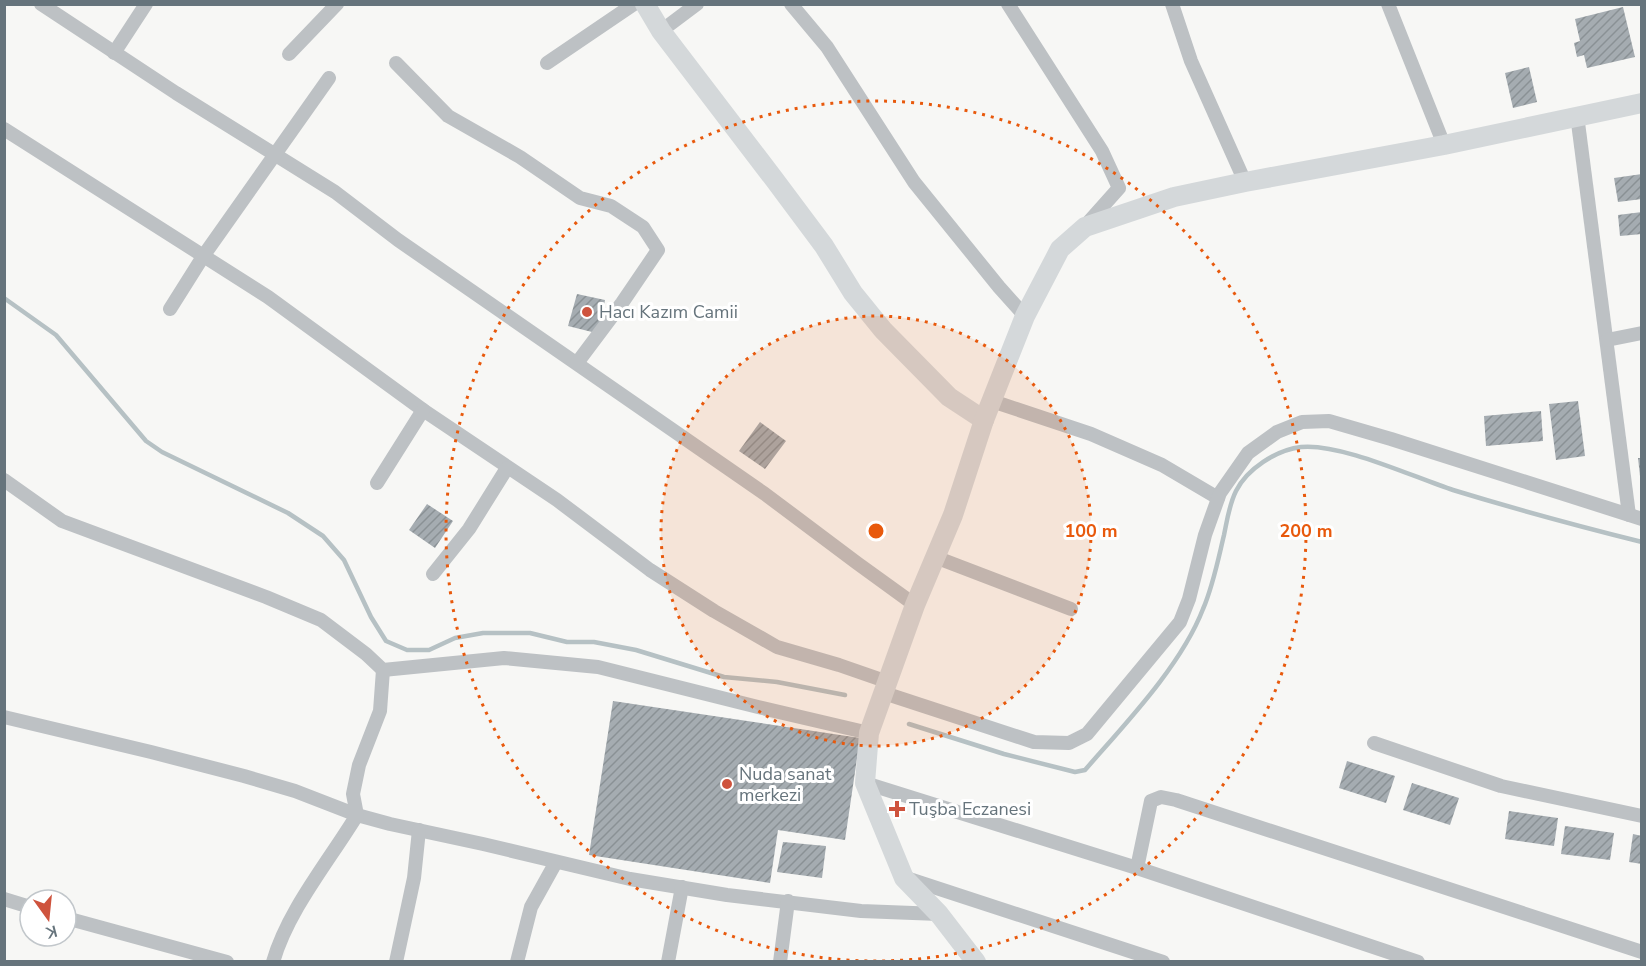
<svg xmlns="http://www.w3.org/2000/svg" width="1646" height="966" viewBox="0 0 1646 966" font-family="'Nunito Sans',sans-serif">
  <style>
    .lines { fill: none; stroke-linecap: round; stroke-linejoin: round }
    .stream { stroke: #b6c1c4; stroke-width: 4.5 }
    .building { fill: url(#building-hatch) }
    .street { stroke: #bdc1c4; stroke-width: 14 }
    .secondary { stroke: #d4d8da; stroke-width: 20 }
    .ring { fill: none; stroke: #e8590c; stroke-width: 3; stroke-dasharray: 3 6 }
    .poi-dot { fill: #ce533d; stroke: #fff; stroke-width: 2 }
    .labels { text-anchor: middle; stroke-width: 6; stroke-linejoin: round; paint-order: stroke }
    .poi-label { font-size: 18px; fill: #66747c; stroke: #fff; text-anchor: start }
    .centre { fill: #e8590c; stroke: #fff; stroke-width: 3 }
    .ring-label { font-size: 18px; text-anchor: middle; font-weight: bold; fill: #e8590c; stroke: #fff; stroke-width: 6; stroke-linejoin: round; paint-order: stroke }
  </style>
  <defs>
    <pattern id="building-hatch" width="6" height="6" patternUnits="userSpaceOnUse" patternTransform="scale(1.5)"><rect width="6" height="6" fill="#a5acb1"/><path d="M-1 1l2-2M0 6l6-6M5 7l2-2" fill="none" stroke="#8a9195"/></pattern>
  </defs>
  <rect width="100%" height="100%" fill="#f7f7f5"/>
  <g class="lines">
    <g class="stream">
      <polyline points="4,298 56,335 146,441 162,452 288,513 323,536 344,560 371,617 386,641 407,650 429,650 455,638 483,633 530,633 567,642 594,642 636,650 724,677 777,682 845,695"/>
      <path d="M909,724l95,30 71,18 10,-2c40,-46 96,-104 118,-161 10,-23 15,-49 21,-74 3,-14 5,-30 12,-44 11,-22 40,-41 65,-44 40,-4 112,30 152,43 62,19 125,36 189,52"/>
    </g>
  </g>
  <g class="building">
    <polygon points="1623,7 1635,57 1587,68 1584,55 1577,57 1574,43 1580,41 1575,19"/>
    <polygon points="1529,67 1537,102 1513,108 1505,73"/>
    <polygon points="1642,174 1642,199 1618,202 1614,178"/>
    <polygon points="1642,212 1642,234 1620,236 1618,215"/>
    <polygon points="577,294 605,300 601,325 592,332 568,326"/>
    <polygon points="1578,401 1585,456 1556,460 1549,404"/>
    <polygon points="1541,411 1543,441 1486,446 1484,416"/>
    <polygon points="760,422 786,441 765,469 739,451"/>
    <polygon points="1638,458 1642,458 1642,476 1640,476"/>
    <polygon points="427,504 453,521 435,548 409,530"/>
    <polygon points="613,701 860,738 845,840 778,830 770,883 589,855"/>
    <polygon points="1347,761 1395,776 1386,803 1339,788"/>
    <polygon points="1412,783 1459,798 1450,825 1403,810"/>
    <polygon points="1509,811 1558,818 1554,846 1505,839"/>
    <polygon points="1565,826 1614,833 1610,860 1561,854"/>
    <polygon points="1633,834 1642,836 1642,864 1629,862"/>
    <polygon points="783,842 826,846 822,878 777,872"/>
  </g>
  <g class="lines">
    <g class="street">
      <polyline points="41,4 176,93 335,192 398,240 765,494 857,563 915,605"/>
      <polyline points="791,4 827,47 914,182 999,287 1025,316"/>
      <polyline points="1008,4 1102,151 1119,188 1086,225"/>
      <polyline points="1172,4 1191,61 1245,182"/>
      <polyline points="1388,4 1444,145"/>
      <polyline points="661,31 697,4"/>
      <polyline points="114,53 146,4"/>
      <polyline points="289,54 337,4"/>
      <polyline points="396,63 448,116 520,157 580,198 611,206 643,227 658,250 622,303 577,363"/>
      <polyline points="547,63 634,4"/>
      <polyline points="1577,115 1629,515"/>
      <polyline points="4,129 268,297 423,410 557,500 650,570 714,611 777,647 839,665 888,682"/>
      <polyline points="170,309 204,255 329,78"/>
      <polyline points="1607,340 1642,333"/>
      <polyline points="992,401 1091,434 1162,465 1218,498"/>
      <polyline points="4,480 62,521 266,597 321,620 366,654 383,670 504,658 598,667 758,707 869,733"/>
      <polyline points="377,483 423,410"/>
      <polyline points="935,557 1071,609"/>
      <polyline points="433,574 469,529 507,468"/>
      <polyline points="884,693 1034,742 1069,743 1087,734 1180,622 1189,599 1205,535 1220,493 1248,453 1277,432 1302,422 1329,421 1391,439 1642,519"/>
      <polyline points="4,717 151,752 244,776 295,791 357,815 390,824 483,844 630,879 727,895 861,911 939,914"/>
      <polyline points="1374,743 1501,786 1642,816"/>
      <polyline points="865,783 1137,868 1418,962"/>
      <polyline points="1137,868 1151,801 1161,797 1176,800 1642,952"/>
      <polyline points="906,878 1163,962"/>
      <polyline points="4,899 30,907"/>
      <polyline points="66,918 227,962"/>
      <path d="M273,962c15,-52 56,-101 84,-147l-4,-21 6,-29 21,-54 3,-41"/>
      <polyline points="396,962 414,878 419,830"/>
      <polyline points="517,962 531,907 556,862"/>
      <polyline points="668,962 682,887"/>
      <polyline points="780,962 788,901"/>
    </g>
    <g class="secondary">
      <polyline points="645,4 661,31 774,179 824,246 853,293 883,330 949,397 984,420"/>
      <polyline points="976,962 939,914 904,878 865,783 869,733 915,605 953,515 984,420 1025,316 1060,249 1085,227 1174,197 1245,182 1444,145 1642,103"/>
    </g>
  </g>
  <circle cx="876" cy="531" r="215" fill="#e8590c" fill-opacity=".12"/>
  <g class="ring">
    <circle cx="876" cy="531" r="215"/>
    <circle cx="876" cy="531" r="430"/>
  </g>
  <g class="poi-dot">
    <circle cx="587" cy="312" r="6"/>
    <circle cx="727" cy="784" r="6"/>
    <path d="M894 800h6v6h6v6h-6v6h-6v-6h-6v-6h6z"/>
  </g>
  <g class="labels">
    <g class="poi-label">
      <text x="599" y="318">Hacı Kazım Camii</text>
      <text x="739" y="780">Nuda sanat<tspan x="739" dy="21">merkezi</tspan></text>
      <text x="909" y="815">Tuşba Eczanesi</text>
    </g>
  </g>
  <circle cx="876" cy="531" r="9" class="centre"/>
  <g class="ring-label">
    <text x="1091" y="537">100 m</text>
    <text x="1306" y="537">200 m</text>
  </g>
  <rect width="1646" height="966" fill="none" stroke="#66747c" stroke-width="12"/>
  <g transform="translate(48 918) rotate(165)"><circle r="28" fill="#ffffff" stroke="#c2c7cb" stroke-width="1.5"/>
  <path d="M0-4.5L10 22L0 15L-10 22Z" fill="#ce533d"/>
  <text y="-9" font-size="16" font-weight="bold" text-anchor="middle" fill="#66747c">K</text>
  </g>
</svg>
